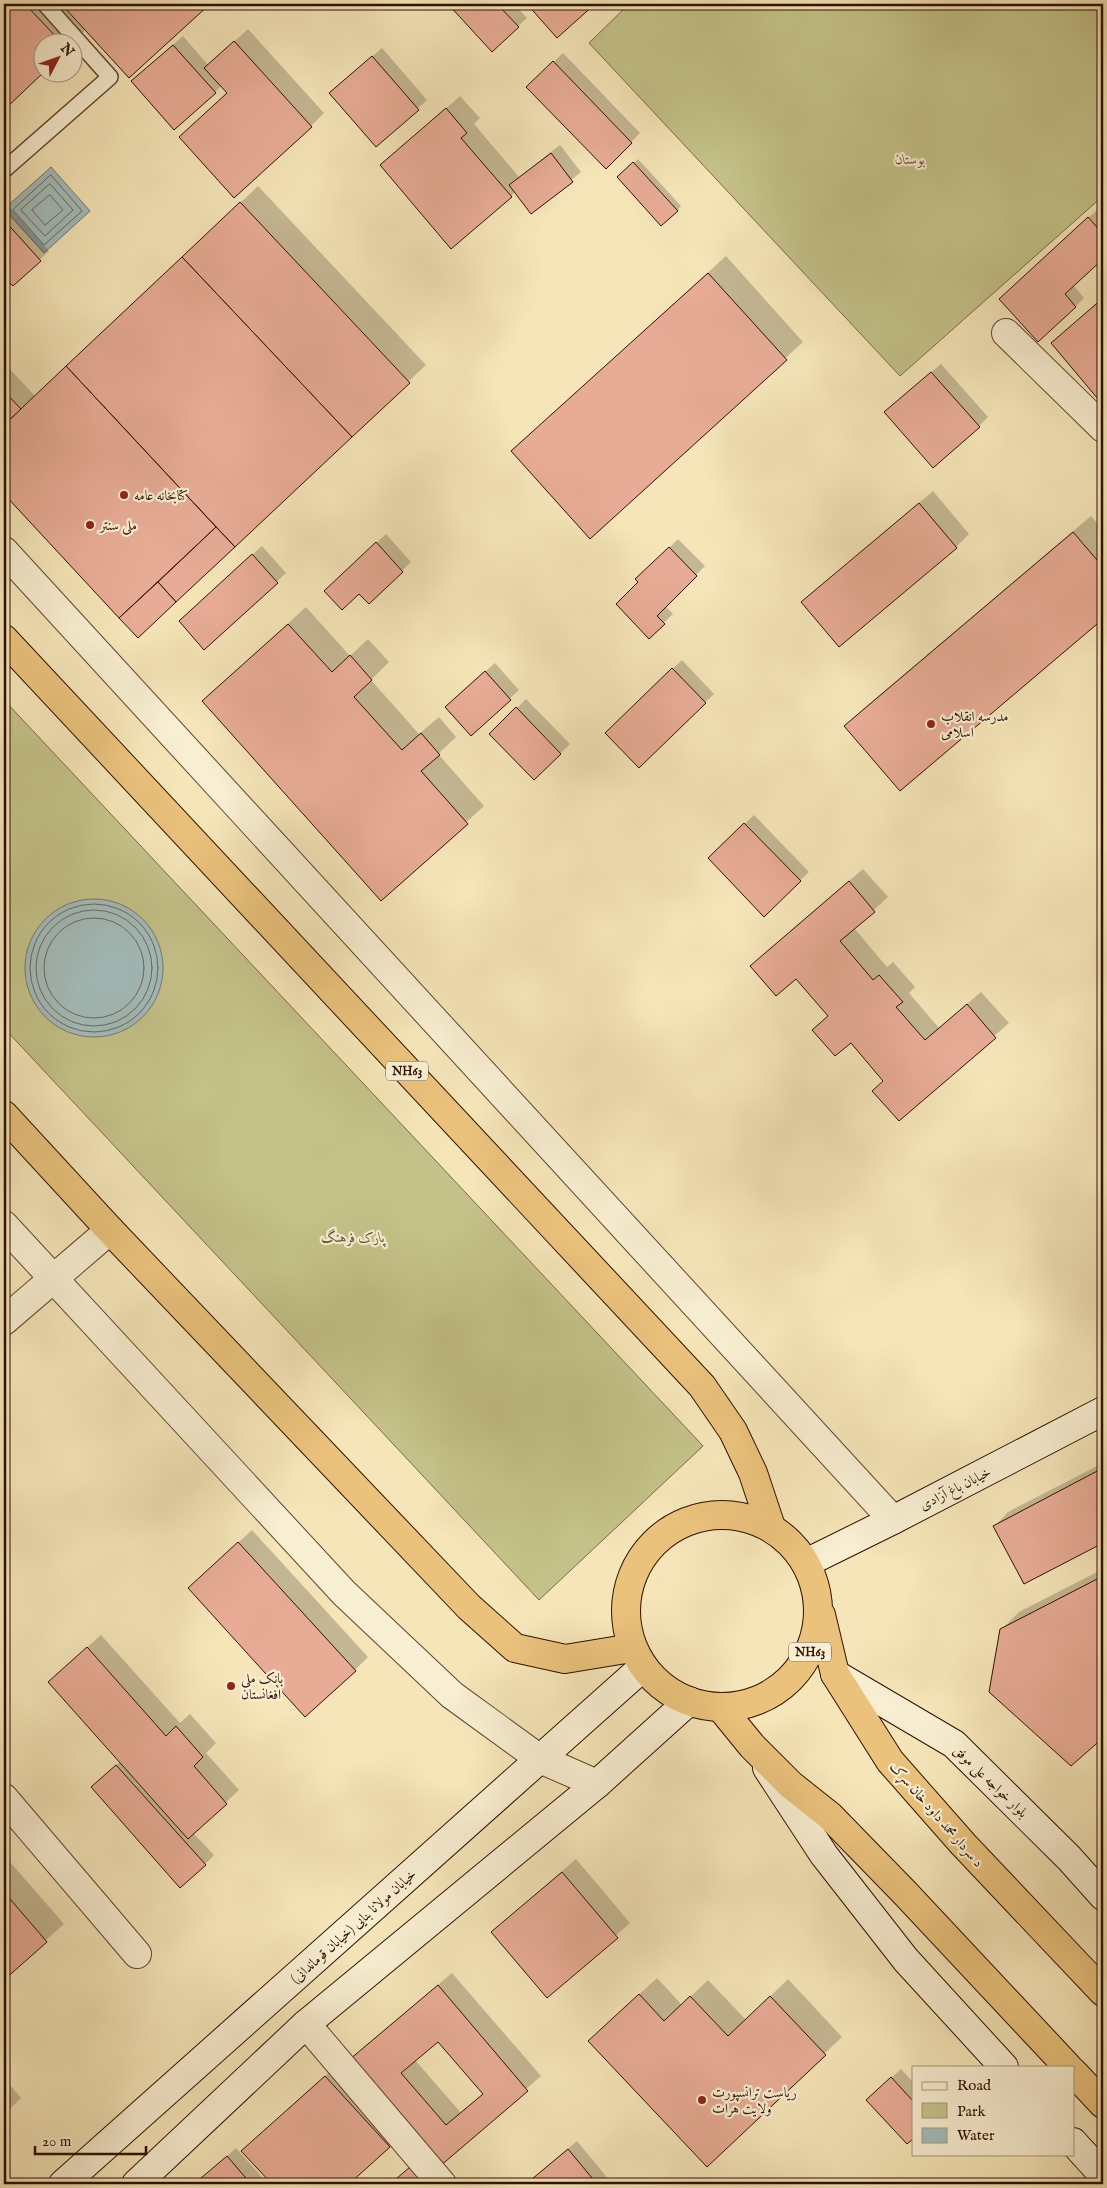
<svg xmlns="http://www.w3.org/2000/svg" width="1107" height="2188" viewBox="0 0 1107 2188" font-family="'IM FELL English',Amiri,serif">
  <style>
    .green { fill: #c4c289; stroke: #7a6944 }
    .water { fill: #a3bcbb; stroke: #757770 }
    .shadow { fill: #0003; fill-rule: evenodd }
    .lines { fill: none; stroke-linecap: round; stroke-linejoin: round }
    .shore { stroke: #69665e; stroke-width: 1 }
    .building { fill: #e8ac96; stroke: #2f1000; fill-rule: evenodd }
    .lane-casing { stroke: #60452e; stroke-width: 18 }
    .street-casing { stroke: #60452e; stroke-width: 30 }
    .secondary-casing { stroke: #2f1000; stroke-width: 30 }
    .highway-casing { stroke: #2f1000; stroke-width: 30 }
    .lane { stroke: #f8eed1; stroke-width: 15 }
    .street { stroke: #f8eed1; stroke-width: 28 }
    .secondary { stroke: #f8eed1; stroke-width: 28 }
    .highway { stroke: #eac27c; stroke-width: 28 }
    .poi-dot { fill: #8f2418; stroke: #f8eed1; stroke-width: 2 }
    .labels { text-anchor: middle; stroke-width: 4.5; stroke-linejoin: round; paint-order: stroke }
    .shield { fill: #f8eed1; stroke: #6b533f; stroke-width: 1 }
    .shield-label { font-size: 12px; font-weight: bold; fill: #2f1000 }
    .park-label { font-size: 14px; font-style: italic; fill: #634e30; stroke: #f8eed1 }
    .poi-label { font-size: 14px; fill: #2f1000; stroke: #f8eed1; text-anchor: start }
    .street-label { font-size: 14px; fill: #2f1000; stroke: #f8eed1 }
  </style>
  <rect width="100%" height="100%" fill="#f5e5b8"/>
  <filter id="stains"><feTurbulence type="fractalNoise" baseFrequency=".004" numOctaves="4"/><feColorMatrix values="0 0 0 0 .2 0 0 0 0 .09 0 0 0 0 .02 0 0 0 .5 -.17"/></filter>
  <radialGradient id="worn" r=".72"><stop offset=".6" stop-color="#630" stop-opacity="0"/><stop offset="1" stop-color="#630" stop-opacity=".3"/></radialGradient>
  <g class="green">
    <polygon points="629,4 1103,4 1103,196 900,376 589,43"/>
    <polygon points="4,700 703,1446 539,1600 4,1028"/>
  </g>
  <g class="water">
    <polygon points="51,167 90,211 44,253 4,209"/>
    <circle cx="94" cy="968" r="69"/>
  </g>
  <g class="shadow">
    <polygon points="4,4 209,4 129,77 86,29 72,43 42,42 42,72 4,108"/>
    <polygon points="449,4 514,4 527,18 492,50"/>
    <polygon points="529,4 593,4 557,36"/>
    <polygon points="248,29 324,113 311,126 228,92 222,85 215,92 142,72 183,36 208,65"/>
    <polygon points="382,48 427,100 377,145 340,84"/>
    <polygon points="563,53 640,133 606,167 528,87"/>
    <polygon points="460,96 480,118 474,124 519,177 560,145 581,172 531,213 515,192 511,196 382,165"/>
    <polygon points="638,159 681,206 677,211 618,177"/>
    <polygon points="258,186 426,365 138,636 125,614 123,613 119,616 4,493 4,363 35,396"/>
    <polygon points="4,201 49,251 13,285 4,275"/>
    <polygon points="1098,209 1103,215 1103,258 1073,285 1084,298 1075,307 1009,290"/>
    <polygon points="726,256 803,342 590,537 512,451"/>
    <polygon points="1103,298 1103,403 1052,343"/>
    <polygon points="941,364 988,417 979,426 895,403"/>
    <polygon points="933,491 969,534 956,547 803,602"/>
    <polygon points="1091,516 1103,530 1103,617 900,789 846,726 863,709"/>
    <polygon points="386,534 411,562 369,602 359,592 334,582"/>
    <polygon points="678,539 705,566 665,606 673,614 649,637 640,582 637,579"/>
    <polygon points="262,546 286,573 204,648 189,613"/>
    <polygon points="306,607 350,656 368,639 389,662 371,680 419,734 439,717 456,737 438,754 484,806 381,900 203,701"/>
    <polygon points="682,660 714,694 639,766 607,733"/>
    <polygon points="495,663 519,690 471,734 455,698"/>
    <polygon points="526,699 570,744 534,779 491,734"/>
    <polygon points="754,815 809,872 764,915 709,858"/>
    <polygon points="863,869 888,897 854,928 887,967 893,962 915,987 909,993 939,1028 981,992 1009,1023 899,1120 885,1081 796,977 765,953"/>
    <polygon points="1103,1463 1103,1542 1025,1583 995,1526 1008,1512"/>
    <polygon points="252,1530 368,1657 355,1670 203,1575"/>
    <polygon points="1103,1569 1103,1736 1071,1764 1001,1630 1019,1612"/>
    <polygon points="101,1635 180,1723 190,1714 216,1743 206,1753 239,1790 193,1833 214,1855 205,1864 101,1778 121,1761 63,1669"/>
    <polygon points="1103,1803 1103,1811 1099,1807"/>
    <polygon points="4,1855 64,1924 4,1978"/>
    <polygon points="576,1859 630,1923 547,1996 493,1932"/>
    <path d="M452,1973l89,103 -102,89 -75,-118zM438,2040l46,53 -23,20 -46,-53z"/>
    <polygon points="657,1978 682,2005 708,1980 746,2020 788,1979 842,2037 707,2165 607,2024"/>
    <polygon points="339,2063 402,2133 347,2184 273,2184 243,2151"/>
    <polygon points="901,2069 913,2082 913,2137 907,2143 877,2091"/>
    <polygon points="4,2078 21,2098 4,2115"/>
    <polygon points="577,2141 609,2180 605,2184 526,2184"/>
    <polygon points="236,2148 268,2184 195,2184"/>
  </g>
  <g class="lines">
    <g class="shore">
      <polygon points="51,175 82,211 44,245 13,210"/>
      <polygon points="50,184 73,210 45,236 21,210"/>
      <polygon points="50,195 63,210 45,225 32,210"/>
      <circle cx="94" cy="968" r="64"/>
      <circle cx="94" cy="968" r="58"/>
      <circle cx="94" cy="968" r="50"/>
    </g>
  </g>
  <g class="building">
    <polygon points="4,4 25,4 61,42 42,42 44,72 4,110"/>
    <polygon points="67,4 210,4 129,78 64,7"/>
    <polygon points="448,4 497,4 519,27 492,52"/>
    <polygon points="527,4 595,4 557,38"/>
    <polygon points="234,41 312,127 234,198 179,137 227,93 204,68"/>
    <polygon points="173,45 216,93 174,130 131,81"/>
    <polygon points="372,56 419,110 376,147 329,93"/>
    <polygon points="553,61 632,143 606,169 526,87"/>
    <polygon points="446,108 467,133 461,138 512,197 451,249 380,165"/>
    <polygon points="551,153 573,182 531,214 509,185"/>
    <polygon points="633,162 678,211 661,226 617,177"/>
    <polygon points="240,202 410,383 352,437 182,257"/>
    <polygon points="1088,217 1103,234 1103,259 1065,294 1076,307 1038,342 999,299"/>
    <polygon points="4,220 41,261 13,286 4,277"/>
    <polygon points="182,257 352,437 235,547 66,366"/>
    <polygon points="708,273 787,360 590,539 511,451"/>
    <polygon points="1103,298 1103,405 1051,343"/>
    <polygon points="66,366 216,527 119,618 4,494 4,425"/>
    <polygon points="931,372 980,427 933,468 884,412"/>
    <polygon points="4,391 21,409 4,425"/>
    <polygon points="919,503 957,548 839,647 801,602"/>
    <polygon points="216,527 235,547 176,602 158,582"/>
    <polygon points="1073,532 1103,567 1103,619 900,791 844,726"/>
    <polygon points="376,542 403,572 369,604 359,594 342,610 324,591"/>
    <polygon points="669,547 697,576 657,616 665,624 649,639 616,604 638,582 635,579"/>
    <polygon points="252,554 278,583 204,650 179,621"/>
    <polygon points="158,582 176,602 138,638 119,618"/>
    <polygon points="288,624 332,672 350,655 372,680 354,697 402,750 421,733 440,755 421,771 468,824 381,901 202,701"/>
    <polygon points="672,668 706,703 639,768 605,733"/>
    <polygon points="485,671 511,700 471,736 445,707"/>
    <polygon points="516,707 561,754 534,780 489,734"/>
    <polygon points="744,823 801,881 764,917 708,858"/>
    <polygon points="849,881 875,912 840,941 873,980 879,975 903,1002 896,1007 925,1040 967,1004 996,1038 899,1121 872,1091 883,1081 851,1043 835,1056 812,1030 828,1016 796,979 776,996 750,966"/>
    <polygon points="1103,1468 1103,1543 1024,1584 993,1526"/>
    <polygon points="238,1542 356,1671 305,1717 188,1588"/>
    <polygon points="1103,1576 1103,1738 1071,1766 989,1692 1000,1629"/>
    <polygon points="87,1647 166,1736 176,1726 203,1757 194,1766 227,1804 188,1839 48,1682"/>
    <polygon points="116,1765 206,1865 180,1888 91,1787"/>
    <polygon points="562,1872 618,1938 547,1998 491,1932"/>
    <polygon points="4,1892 47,1942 4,1980"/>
    <path d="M438,1985l90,106 -89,76 -90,-107zM438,2042l45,52 -37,31 -45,-52z"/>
    <polygon points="639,1994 664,2021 690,1996 728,2036 770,1996 826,2055 707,2167 588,2041"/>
    <polygon points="325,2076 390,2147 349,2184 272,2184 241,2151"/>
    <polygon points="891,2077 913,2101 913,2139 907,2144 866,2100"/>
    <polygon points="568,2149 597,2184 526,2184"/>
    <polygon points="227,2156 251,2184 194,2184"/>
    <polygon points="410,2167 425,2184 390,2184"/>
  </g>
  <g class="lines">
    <g class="lane-casing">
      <polyline id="lane" points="4,170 110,77 45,4"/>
    </g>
    <g class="street-casing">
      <g id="street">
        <polyline points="1006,333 1103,428"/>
        <polyline points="4,551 893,1520"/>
        <polyline points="4,1225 344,1593 452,1695 540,1759 597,1784"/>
        <polyline points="4,1321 110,1230"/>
        <polyline points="4,1798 137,1954"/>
        <polyline points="306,2024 442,2184"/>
      </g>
    </g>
    <g class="secondary-casing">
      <g id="secondary">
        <polyline points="806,1563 893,1520 1103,1411"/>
        <polyline points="835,1674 954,1744 1069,1858 1103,1896"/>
        <polyline points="767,1768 824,1855 906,1960 1004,2067"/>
        <polyline points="1073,2142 1103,2175"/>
        <polyline points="63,2184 643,1667"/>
        <polyline points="136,2184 306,2024 597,1784 689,1701"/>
      </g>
    </g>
    <g class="highway-casing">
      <g id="highway">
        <polyline points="4,639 702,1386 733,1431 753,1473 771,1527"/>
        <polyline points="4,1115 110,1230 469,1607 515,1648 565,1659 632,1648"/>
        <circle cx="722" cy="1611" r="96"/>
        <polyline points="821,1615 835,1674 890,1761 963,1844 1103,1992"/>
        <polyline points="721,1708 752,1746 791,1785 830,1816 905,1893 1068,2067"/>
        <polyline points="1073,2072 1103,2104"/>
      </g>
    </g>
    <use href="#lane" class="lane"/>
    <use href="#street" class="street"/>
    <use href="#secondary" class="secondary"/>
    <use href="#highway" class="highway"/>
  </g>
  <g class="poi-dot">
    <circle cx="124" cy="495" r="5"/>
    <circle cx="90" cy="525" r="5"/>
    <circle cx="931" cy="724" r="5"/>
    <circle cx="231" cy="1686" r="5"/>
    <circle cx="702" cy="2100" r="5"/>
  </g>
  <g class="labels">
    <g class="shield">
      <rect x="386" y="1061.5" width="42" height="19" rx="4"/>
      <rect x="789" y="1642.5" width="42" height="19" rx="4"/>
    </g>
    <g class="shield-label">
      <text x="407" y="1075">NH63</text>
      <text x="810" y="1656">NH63</text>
    </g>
    <g class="park-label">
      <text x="910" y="164">بوستان</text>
      <text x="353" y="1242">پارک فرهنگ</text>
    </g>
    <g class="poi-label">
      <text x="134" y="500">کتابخانه عامه</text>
      <text x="100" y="530">ملی سنتر</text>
      <text x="941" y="721">مدرسه انقلاب<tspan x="941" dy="16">اسلامی</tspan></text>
      <text x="241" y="1683">بانک ملی<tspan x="241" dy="16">افغانستان</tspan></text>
      <text x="712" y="2097">ریاست ترانسپورت<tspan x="712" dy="16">ولایت هرات</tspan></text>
    </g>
    <g class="street-label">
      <text transform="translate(955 1488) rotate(-27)" y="5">خیابان باغ آزادی</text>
      <text transform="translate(991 1781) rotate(44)" y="5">بلوار خواجه علی موفق</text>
      <text transform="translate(937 1814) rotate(49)" y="5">د سردار محمد داود خان سړک</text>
      <text transform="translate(353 1926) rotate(-42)" y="5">خیابان مولانا بنایی (خیابان قوماندانی)</text>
    </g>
  </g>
  <rect width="1107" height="2188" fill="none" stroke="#f5e5b8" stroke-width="20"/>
  <rect x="5" y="5" width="1097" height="2178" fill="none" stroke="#2f1000" stroke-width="2.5"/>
  <rect x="10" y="10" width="1087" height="2168" fill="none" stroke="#2f1000"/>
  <rect x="912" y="2066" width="162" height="90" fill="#f8eed1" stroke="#a8957d"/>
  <rect x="922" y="2082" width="25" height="8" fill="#f8eed1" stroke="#a8957d"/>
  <text x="957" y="2090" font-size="15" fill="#2f1000">Road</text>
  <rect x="922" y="2103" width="25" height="15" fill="#c4c289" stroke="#a8957d"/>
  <text x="957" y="2116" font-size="15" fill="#2f1000">Park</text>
  <rect x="922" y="2128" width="25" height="15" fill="#a3bcbb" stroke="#a8957d"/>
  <text x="957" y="2140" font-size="15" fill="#2f1000">Water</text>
  <g transform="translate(58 58) rotate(49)"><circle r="24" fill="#f8eed1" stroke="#a8957d"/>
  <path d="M0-4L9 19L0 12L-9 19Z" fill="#8f2418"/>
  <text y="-8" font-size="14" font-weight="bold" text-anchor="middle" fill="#2f1000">N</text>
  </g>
  <path d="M35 2146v8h111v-8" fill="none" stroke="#2f1000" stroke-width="2.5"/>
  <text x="42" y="2146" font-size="15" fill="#2f1000" stroke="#f8eed1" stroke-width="4" paint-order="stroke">20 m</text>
  <rect width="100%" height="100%" filter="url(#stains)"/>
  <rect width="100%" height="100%" fill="url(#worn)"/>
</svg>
